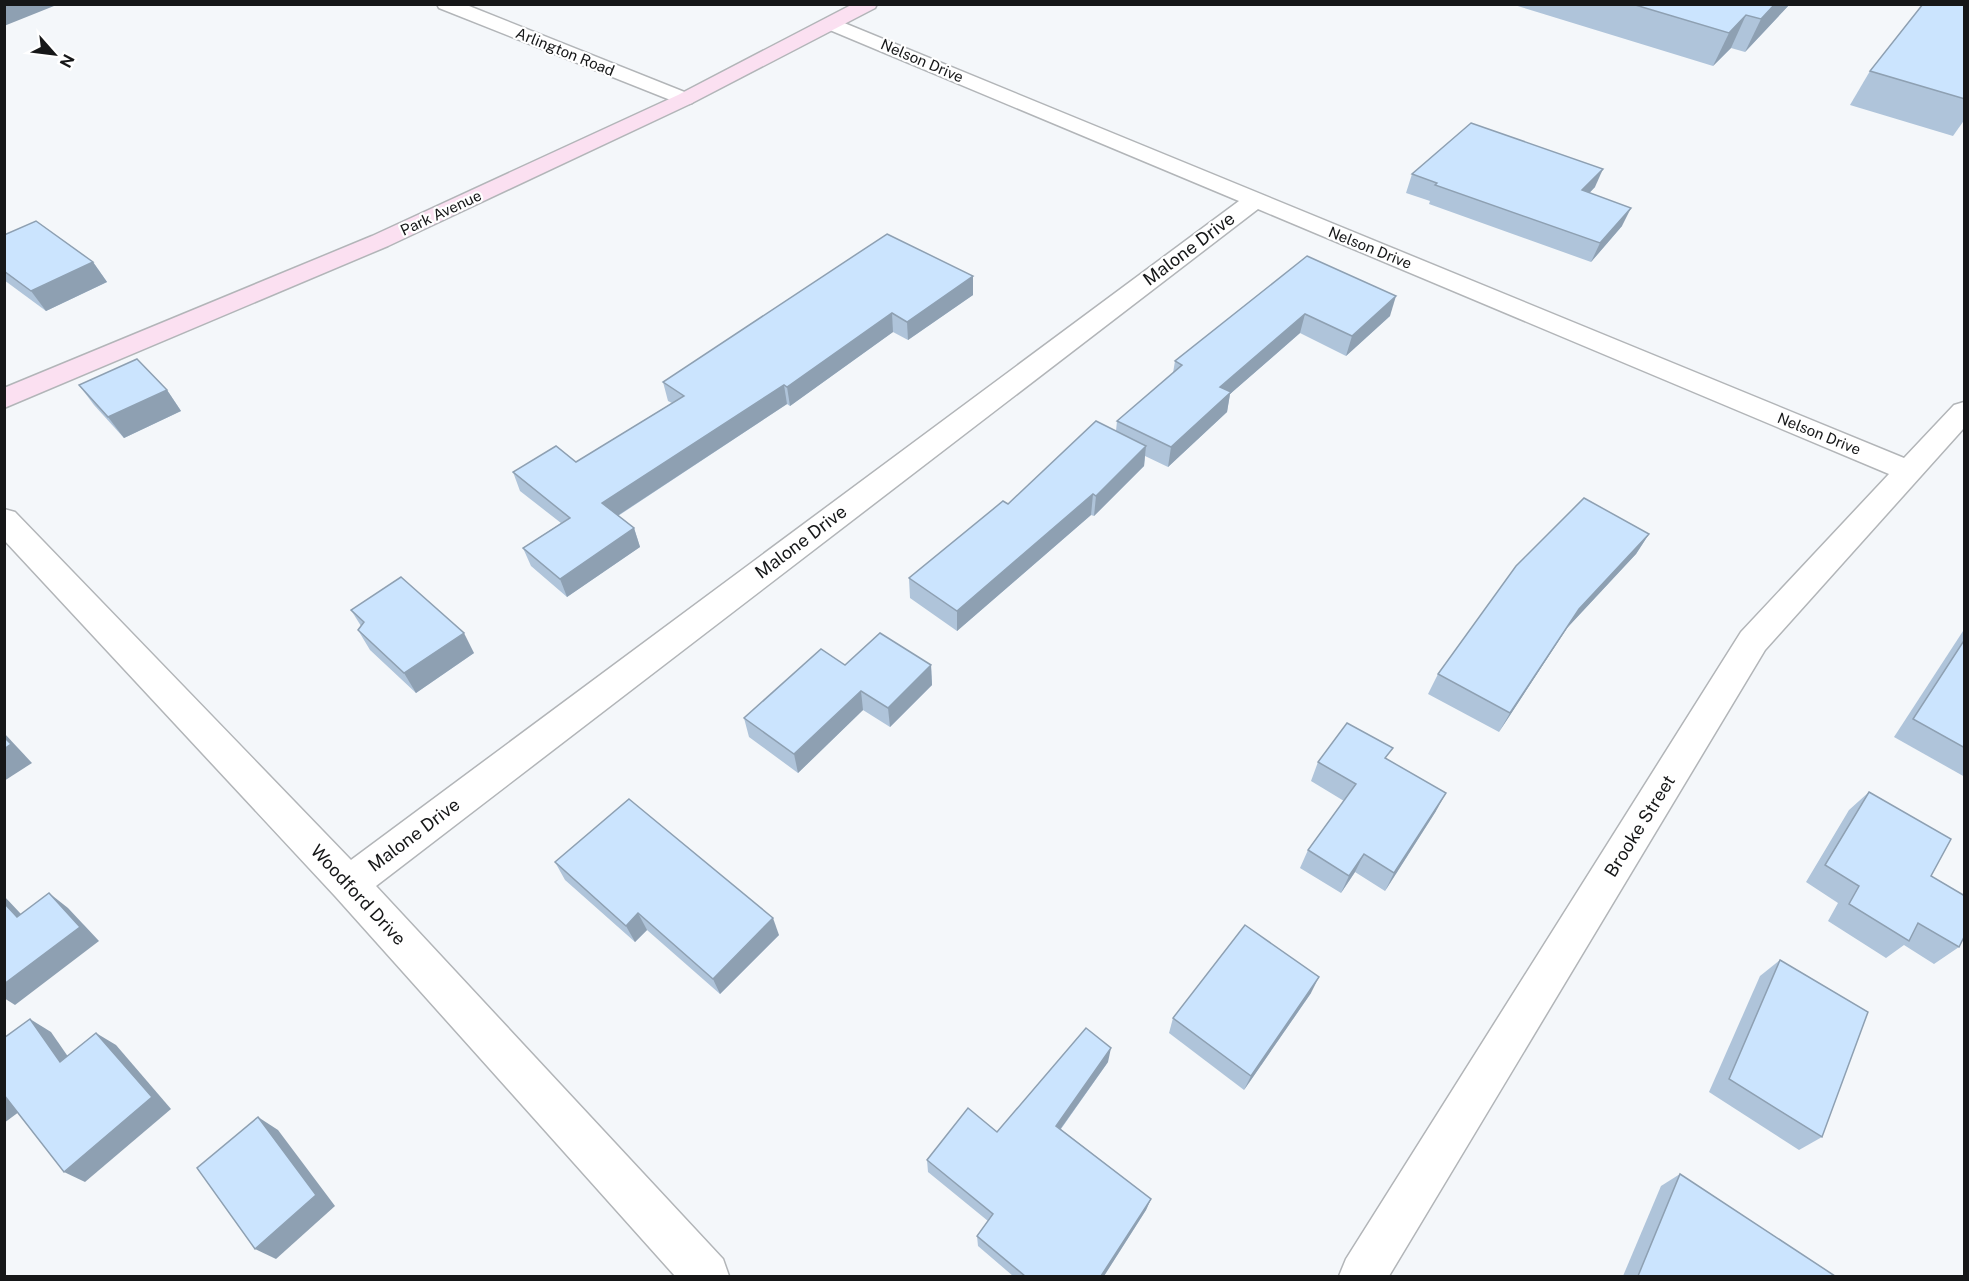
<svg xmlns="http://www.w3.org/2000/svg" width="1969" height="1281" viewBox="0 0 1969 1281" font-family="'Public Sans',sans-serif">
  <style>
    .lines { fill: none; stroke-linecap: round; stroke-linejoin: round }
    .street-casing { stroke: #b2b5b8; stroke-width: 3 }
    .secondary-casing { stroke: #b2b5b8; stroke-width: 3 }
    .street { fill: #fff; fill-rule: evenodd }
    .secondary { fill: #fbe0f1; fill-rule: evenodd }
    .wall { fill: #afc4da }
    .shaded-wall { fill: #8ea0b2 }
    .building { fill: #cbe4fe; stroke: #8ea0b2; stroke-width: 1.5 }
    .labels { text-anchor: middle; stroke-width: 4.5; stroke-linejoin: round; paint-order: stroke }
    .far-street-label { font-size: 15px; fill: #161718; stroke: #fff }
    .street-label { font-size: 18px; fill: #161718; stroke: #fff }
  </style>
  <rect width="100%" height="100%" fill="#f4f7fa"/>
  <g class="lines">
    <g class="street-casing">
      <g id="street">
        <polygon points="437,4 464,4 692,95 695,99 692,103 685,105 678,103 439,8"/>
        <polygon points="832,18 1904,458 1954,405 1964,402 1964,428 1765,650 1389,1276 1339,1276 1346,1259 1741,632 1889,474 1258,209 376,886 723,1259 729,1276 675,1276 335,896 4,540 4,509 15,512 351,860 1239,201 825,28 822,24 825,20"/>
      </g>
    </g>
    <g class="secondary-casing">
      <polygon id="secondary" points="853,4 877,4 875,8 692,103 388,246 4,408 4,388 372,236 678,95"/>
    </g>
    <use href="#street" class="street"/>
    <use href="#secondary" class="secondary"/>
  </g>
  <g class="wall">
    <polygon points="1511,4 1790,4 1745,52 1731,48 1713,66"/>
    <polygon points="1965,4 1965,119 1953,136 1850,105 1870,71"/>
    <polygon points="1412,174 1595,187 1589,193 1622,226 1591,262 1429,204 1430,201 1406,193"/>
    <polygon points="4,235 93,262 107,282 46,311 4,280"/>
    <polygon points="1307,256 1390,316 1346,356 1300,333 1230,394 1227,412 1168,467 1145,456 1144,466 1094,516 1091,515 957,631 910,598 909,578 1008,504 1116,431 1117,421 1173,373 1175,361"/>
    <polygon points="973,276 973,295 908,340 893,332 790,406 787,404 618,516 634,528 640,547 567,597 531,566 523,548 561,523 520,491 513,472 576,462 672,403 668,401 663,382"/>
    <polygon points="79,385 167,390 181,411 124,438 94,405"/>
    <polygon points="1649,534 1636,554 1567,628 1499,732 1428,694 1438,674"/>
    <polygon points="351,610 474,653 416,693 370,650 358,630 361,626"/>
    <polygon points="1965,628 1965,777 1894,737"/>
    <polygon points="845,665 931,665 932,685 890,727 863,710 798,773 749,737 744,718"/>
    <polygon points="1387,759 1436,811 1385,891 1355,872 1341,893 1300,868 1308,850 1344,801 1311,781 1318,762"/>
    <polygon points="1869,792 1931,876 1959,947 1934,964 1904,945 1886,958 1828,921 1838,903 1806,882 1849,810"/>
    <polygon points="555,862 779,935 720,994 647,930 635,942 565,880"/>
    <polygon points="1780,960 1822,1137 1799,1150 1709,1092 1760,976"/>
    <polygon points="1311,993 1244,1090 1169,1033 1173,1018"/>
    <polygon points="1108,1062 1061,1129 1151,1199 1146,1210 1104,1276 1013,1276 978,1246 977,1236 988,1221 928,1172 927,1160 997,1132"/>
    <polygon points="1680,1174 1835,1276 1623,1276 1661,1186"/>
  </g>
  <g class="shaded-wall">
    <polygon points="4,4 59,4 4,26"/>
    <polygon points="1775,4 1790,4 1745,52 1761,19"/>
    <polygon points="1746,15 1731,48 1713,66 1729,33"/>
    <polygon points="1603,169 1595,187 1574,209 1582,190"/>
    <polygon points="1631,208 1622,226 1591,262 1600,243"/>
    <polygon points="93,262 107,282 46,311 31,291"/>
    <polygon points="973,276 973,295 908,340 907,322"/>
    <polygon points="1396,296 1390,316 1346,356 1352,336"/>
    <polygon points="892,313 893,332 790,406 787,387"/>
    <polygon points="1305,314 1300,333 1230,394 1227,412 1168,467 1171,447 1220,387"/>
    <polygon points="784,385 787,404 608,522 602,503"/>
    <polygon points="167,390 181,411 124,438 108,417"/>
    <polygon points="1146,446 1144,466 1094,516 1096,496"/>
    <polygon points="1093,494 1091,515 957,631 957,611"/>
    <polygon points="634,528 640,547 567,597 560,579"/>
    <polygon points="1649,534 1636,554 1567,628 1499,732 1510,713 1579,609"/>
    <polygon points="464,633 474,653 416,693 404,673"/>
    <polygon points="931,665 932,685 890,727 888,708"/>
    <polygon points="861,691 863,710 798,773 794,754"/>
    <polygon points="4,733 32,763 4,781"/>
    <polygon points="1446,793 1436,811 1385,891 1394,873"/>
    <polygon points="1364,854 1355,872 1341,893 1349,876"/>
    <polygon points="49,893 68,908 99,941 15,1005 4,998 4,984"/>
    <polygon points="4,896 37,931 17,917 4,903"/>
    <polygon points="638,913 647,930 635,942 626,926"/>
    <polygon points="773,918 779,935 720,994 713,979"/>
    <polygon points="1319,977 1311,993 1244,1090 1251,1076"/>
    <polygon points="30,1019 51,1032 80,1074 60,1062"/>
    <polygon points="96,1033 116,1045 171,1109 85,1182 64,1172"/>
    <polygon points="1111,1048 1108,1062 1054,1138 1056,1126"/>
    <polygon points="4,1095 27,1106 4,1123"/>
    <polygon points="258,1117 278,1130 335,1206 276,1259 255,1249"/>
    <polygon points="1151,1199 1146,1210 1104,1276 1101,1276"/>
  </g>
  <g class="building">
    <polygon points="1632,4 1775,4 1761,19 1746,15 1729,33"/>
    <polygon points="1923,4 1965,4 1965,99 1870,71"/>
    <polygon points="1471,123 1603,169 1582,190 1631,208 1600,243 1435,185 1437,183 1412,174"/>
    <polygon points="36,221 93,262 31,291 4,271 4,235"/>
    <polygon points="887,234 973,276 907,322 892,313 787,387 784,385 602,503 634,528 560,579 523,548 570,518 513,472 556,446 576,462 684,396 663,382"/>
    <polygon points="1307,256 1396,296 1352,336 1305,314 1220,387 1231,392 1171,447 1117,421 1182,365 1175,361"/>
    <polygon points="137,359 167,390 108,417 79,385"/>
    <polygon points="1096,421 1146,446 1096,496 1093,494 957,611 909,578 1003,501 1008,504"/>
    <polygon points="1584,498 1649,534 1579,609 1510,713 1438,674 1516,566"/>
    <polygon points="401,577 464,633 404,673 358,630 364,622 351,610"/>
    <polygon points="880,633 931,665 888,708 861,691 794,754 744,718 821,649 845,665"/>
    <polygon points="1965,639 1965,748 1913,719"/>
    <polygon points="1347,723 1393,748 1385,758 1446,793 1394,873 1364,854 1349,876 1308,850 1356,784 1318,762"/>
    <polygon points="4,737 11,744 4,749"/>
    <polygon points="1869,792 1951,839 1931,876 1965,896 1965,935 1959,947 1918,923 1909,941 1849,904 1859,886 1825,865"/>
    <polygon points="629,799 773,918 713,979 638,913 626,926 555,862"/>
    <polygon points="49,893 80,927 4,984 4,903 17,917"/>
    <polygon points="1245,925 1319,977 1251,1076 1173,1018"/>
    <polygon points="1780,960 1868,1012 1822,1137 1729,1079"/>
    <polygon points="30,1019 60,1062 96,1033 152,1097 64,1172 4,1095 4,1038"/>
    <polygon points="1086,1028 1111,1048 1056,1126 1151,1199 1101,1276 1025,1276 977,1236 993,1214 927,1160 968,1108 997,1132"/>
    <polygon points="258,1117 316,1195 255,1249 197,1168"/>
    <polygon points="1680,1174 1835,1276 1638,1276"/>
  </g>
  <g class="labels">
    <g class="far-street-label">
      <text transform="translate(565 52) rotate(22)" y="5">Arlington Road</text>
      <text transform="translate(922 61) rotate(23)" y="5">Nelson Drive</text>
      <text transform="translate(441 213) rotate(-25)" y="5">Park Avenue</text>
      <text transform="translate(1370 248) rotate(22)" y="5">Nelson Drive</text>
      <text transform="translate(1819 434) rotate(22)" y="5">Nelson Drive</text>
    </g>
    <g class="street-label">
      <text transform="translate(1189 249) rotate(-37)" y="6">Malone Drive</text>
      <text transform="translate(801 542) rotate(-37)" y="6">Malone Drive</text>
      <text transform="translate(1640 826) rotate(-58)" y="6">Brooke Street</text>
      <text transform="translate(414 835) rotate(-37)" y="6">Malone Drive</text>
      <text transform="translate(358 895) rotate(47)" y="6">Woodford Drive</text>
    </g>
  </g>
  <rect width="1969" height="1281" fill="none" stroke="#161718" stroke-width="12"/>
  <g transform="translate(54 54) rotate(118)" stroke="#ffffff" stroke-width="4.5" paint-order="stroke">
  <path d="M0-4.5L10 22L0 15L-10 22Z" fill="#161718"/>
  <text y="-9" font-size="16" font-weight="bold" text-anchor="middle" fill="#161718">N</text>
  </g>
</svg>
